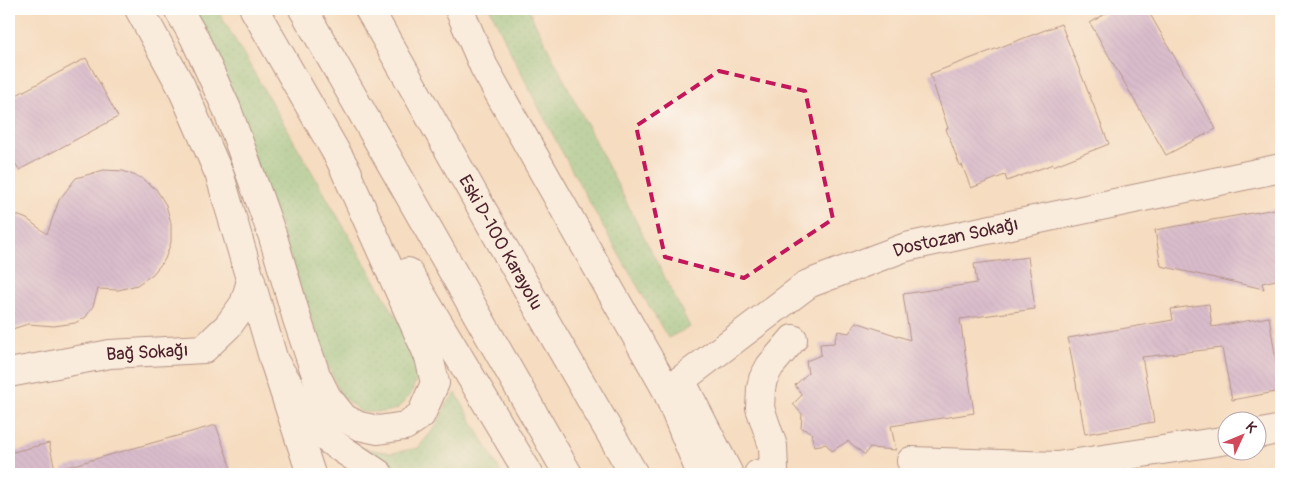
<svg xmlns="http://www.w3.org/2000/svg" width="1290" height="483" viewBox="0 0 1290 483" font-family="Pangolin,sans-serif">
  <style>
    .grass { fill: url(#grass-dots); stroke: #647256 }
    .building { fill: url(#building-back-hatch) }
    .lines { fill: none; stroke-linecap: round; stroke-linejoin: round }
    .minor-casing { stroke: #643b41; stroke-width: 30 }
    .major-casing { stroke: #643b41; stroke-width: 30 }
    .highway-casing { stroke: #643b41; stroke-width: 30 }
    .minor { stroke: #fff; stroke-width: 28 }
    .major { stroke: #fff; stroke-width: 28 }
    .highway { stroke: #fff; stroke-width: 28 }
    .marked { fill: none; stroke: #c2185b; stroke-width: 4; stroke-dasharray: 10 6; stroke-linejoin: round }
    .labels { text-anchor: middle; stroke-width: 4.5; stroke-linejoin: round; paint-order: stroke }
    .street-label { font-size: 18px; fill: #4a1f2b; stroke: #fff }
  </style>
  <defs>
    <pattern id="grass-dots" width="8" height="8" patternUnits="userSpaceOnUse" patternTransform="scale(1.25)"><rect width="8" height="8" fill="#7ec682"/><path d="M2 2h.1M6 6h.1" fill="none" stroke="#69a06b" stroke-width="1.8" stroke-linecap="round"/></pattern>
    <pattern id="building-back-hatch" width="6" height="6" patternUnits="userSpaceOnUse" patternTransform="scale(1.25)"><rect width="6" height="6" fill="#b594dc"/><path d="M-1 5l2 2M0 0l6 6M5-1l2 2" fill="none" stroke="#9578b3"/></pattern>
  </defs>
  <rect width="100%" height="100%" fill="#fff"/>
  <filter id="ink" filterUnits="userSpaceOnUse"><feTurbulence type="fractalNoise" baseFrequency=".02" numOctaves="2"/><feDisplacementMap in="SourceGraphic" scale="10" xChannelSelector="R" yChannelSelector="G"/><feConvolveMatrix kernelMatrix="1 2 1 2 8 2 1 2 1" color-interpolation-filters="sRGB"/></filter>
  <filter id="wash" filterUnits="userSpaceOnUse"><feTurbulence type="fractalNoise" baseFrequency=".0096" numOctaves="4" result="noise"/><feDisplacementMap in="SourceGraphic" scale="20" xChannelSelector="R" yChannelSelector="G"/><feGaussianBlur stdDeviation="1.12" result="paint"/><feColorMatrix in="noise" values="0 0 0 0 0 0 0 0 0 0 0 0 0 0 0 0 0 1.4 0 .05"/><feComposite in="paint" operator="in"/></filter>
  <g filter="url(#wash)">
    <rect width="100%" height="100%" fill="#f5dcc0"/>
    <g class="grass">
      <polygon points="193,9 217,9 419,356 418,376 410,396 397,409 384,412 361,412 342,397 327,364 278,222 206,30"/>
      <path d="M490,9h38l162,318 -22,11c-64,-107 -125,-216 -178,-329z"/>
      <polygon points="456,393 502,474 407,474 349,446 391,453 418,448 437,425 447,403"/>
    </g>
    <g id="blocks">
      <g class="building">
        <polygon points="1113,9 1147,9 1216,129 1166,155 1090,23"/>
        <polygon points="1061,24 1109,144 1053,166 1053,164 1007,181 1005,175 971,188 962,165 960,166 946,129 948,128 930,74"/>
        <polygon points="86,58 118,117 19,170 9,152 9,99"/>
        <polygon points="104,170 123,171 141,178 156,189 166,205 171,223 171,242 165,259 153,274 137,285 119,290 98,289 93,306 86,317 75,323 54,326 28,324 9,330 9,212 27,219 47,234 59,200 76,178"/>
        <polygon points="1281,208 1281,279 1262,283 1264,289 1161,266 1155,230"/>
        <polygon points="1028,257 1035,309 960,319 974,413 891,426 896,450 869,448 865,455 848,441 832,451 826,444 814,446 811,432 801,428 802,414 793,404 802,395 795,385 808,373 806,361 821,355 820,344 834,343 838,331 849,333 856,322 910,340 903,294 977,283 974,264"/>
        <polygon points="1209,304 1212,327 1269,317 1281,391 1232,400 1222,348 1142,357 1154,422 1085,434 1068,338 1173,320 1171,309"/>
        <polygon points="216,425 233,474 64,474 63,468"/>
        <polygon points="49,443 56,474 9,474 9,453"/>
      </g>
    </g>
  </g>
  <g filter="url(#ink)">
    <use href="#blocks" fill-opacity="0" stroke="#643b41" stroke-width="1"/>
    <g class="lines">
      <g class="minor-casing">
        <g id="minor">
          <path id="s1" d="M9,373l101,-19 94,-5 24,-23 16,-22 7,-23"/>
          <polyline points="681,380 729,474"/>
          <path id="s2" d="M666,389l15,-9 127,-96 98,-37 375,-79"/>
          <polyline points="1258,434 1281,429"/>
          <polyline points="758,474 774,470 773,446 760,408 761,389 763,379 770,366 793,339"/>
          <polyline points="923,474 911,461 1057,466 1228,440"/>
        </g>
      </g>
      <g class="major-casing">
        <polyline id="major" points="139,9 181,86 220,176 274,361 311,474"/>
      </g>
      <g class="highway-casing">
        <g id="highway">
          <polyline points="178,9 194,37 227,109 273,237 297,319 316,375 327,397 344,418 359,426 378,430 405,426 421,415 435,383 429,357 339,157"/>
          <polyline points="254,9 348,173"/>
          <polyline points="303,9 568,474"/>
          <path id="s3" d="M369,9l186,329 79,136"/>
          <polyline points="459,9 484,67 666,389 701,474"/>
          <polyline points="408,272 529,474"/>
          <polyline points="274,361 300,402 327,439 379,474"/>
        </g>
      </g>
      <use href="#minor" class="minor"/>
      <use href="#major" class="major"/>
      <use href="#highway" class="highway"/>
    </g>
  </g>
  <path d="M0 0H1290V483H0ZM719,71l86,20 28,128 -89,59 -79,-21 -29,-131z" fill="#f5dcc0" fill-opacity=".55" fill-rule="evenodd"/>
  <path class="marked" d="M719,71l86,20 28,128 -89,59 -79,-21 -29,-131z"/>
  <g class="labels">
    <g class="street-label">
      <text dy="6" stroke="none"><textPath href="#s2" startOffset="332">Dostozan Sokağı</textPath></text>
      <text dy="6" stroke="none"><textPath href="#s3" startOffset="268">Eski D-100 Karayolu</textPath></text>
      <text dy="6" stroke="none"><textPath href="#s1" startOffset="140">Bağ Sokağı</textPath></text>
    </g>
  </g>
  <rect width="1290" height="483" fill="none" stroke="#fff" stroke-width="30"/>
  <g transform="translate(1242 436) rotate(46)"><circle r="24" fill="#ffffff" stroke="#b7a5aa"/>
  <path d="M0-4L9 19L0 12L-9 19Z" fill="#d1495b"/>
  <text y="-8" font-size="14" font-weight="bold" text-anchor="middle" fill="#4a1f2b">K</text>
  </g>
</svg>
